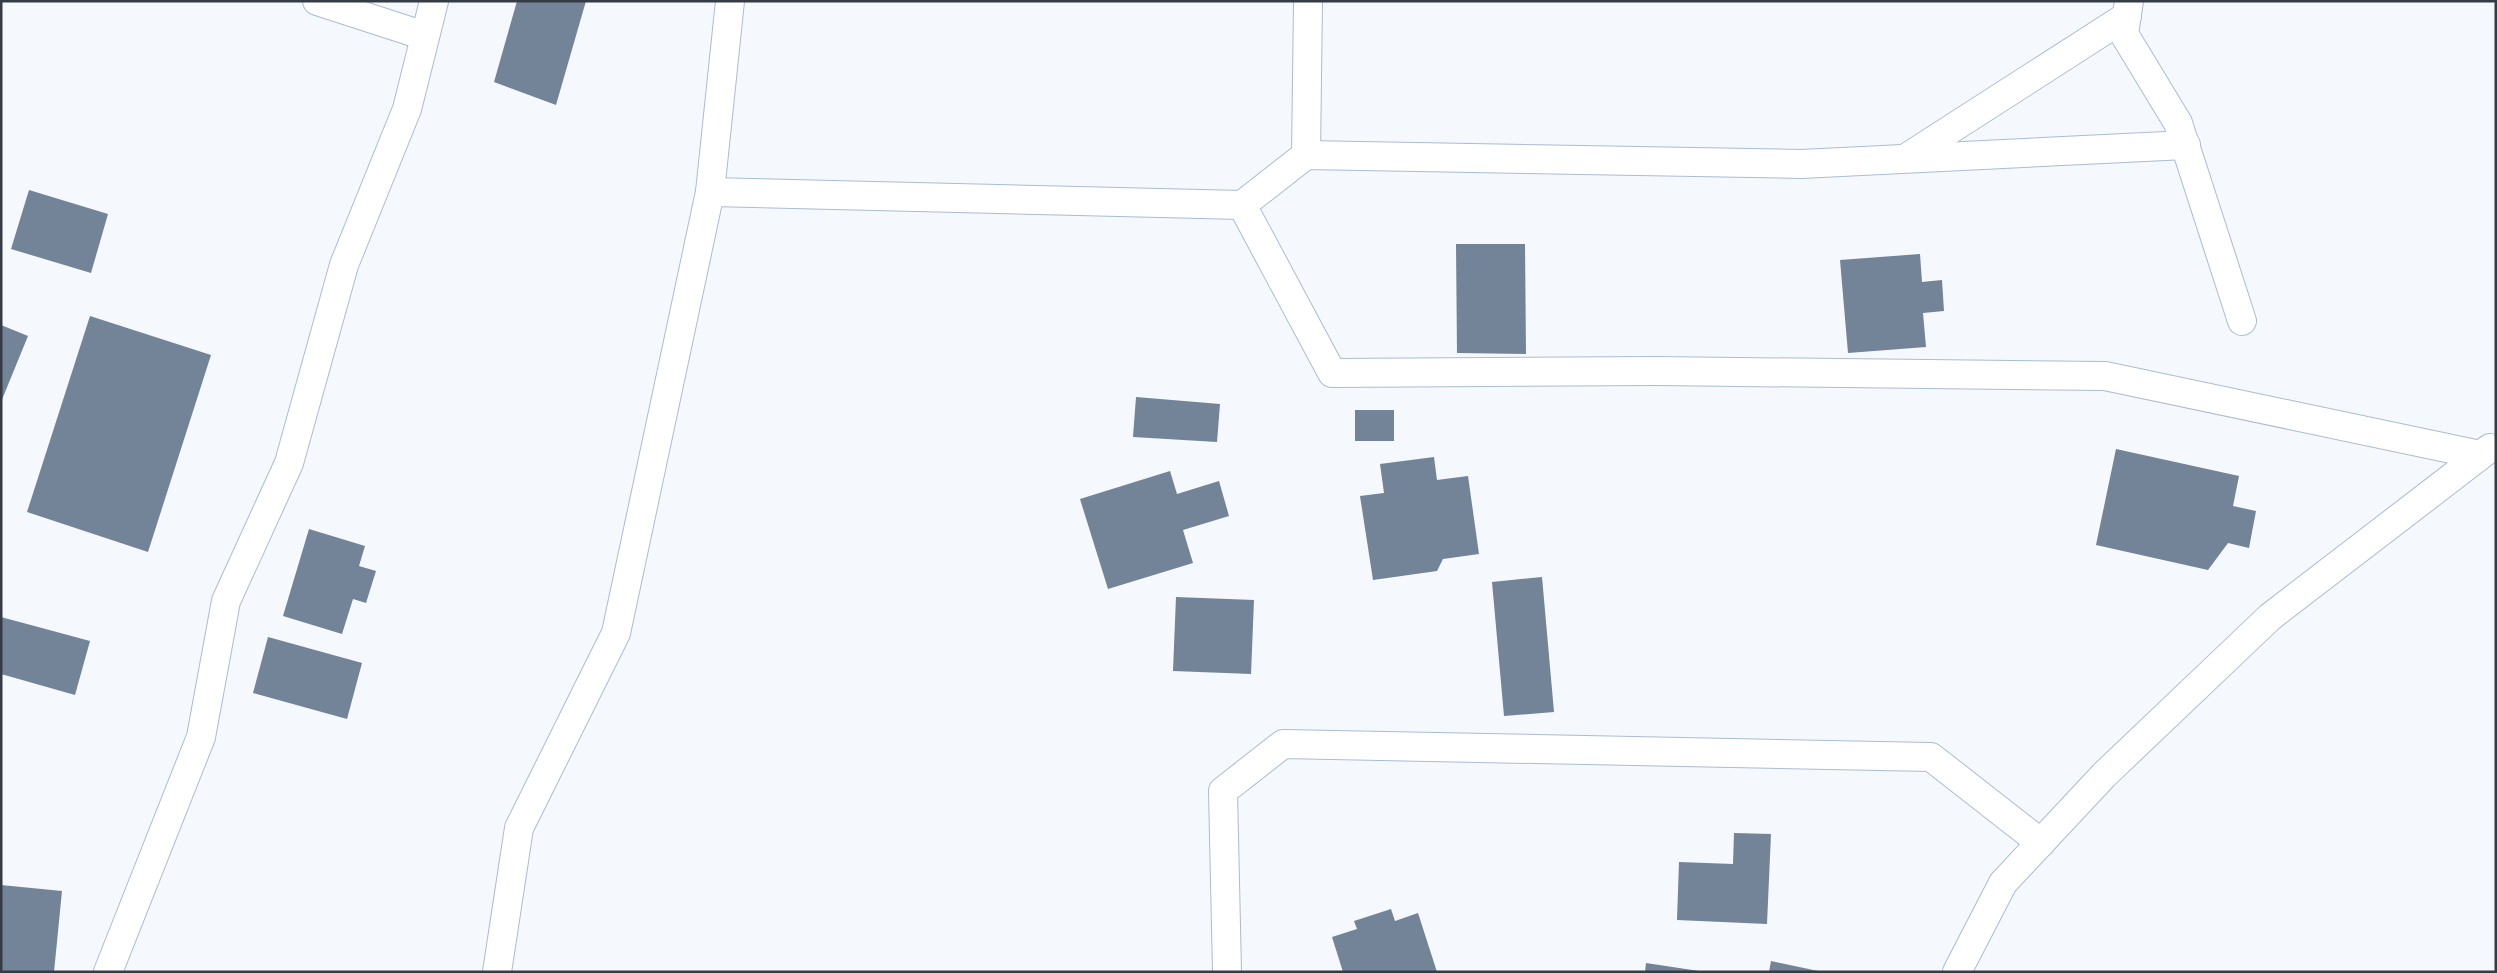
<svg xmlns="http://www.w3.org/2000/svg" width="2497" height="973" viewBox="0 0 2497 973" font-family="Inter,sans-serif">
  <style>
    .building { fill: #738398 }
    .lines { fill: none; stroke-linecap: round; stroke-linejoin: round }
    .minor-casing { stroke: #abbcd2; stroke-width: 30 }
    .minor { stroke: #fff; stroke-width: 28 }
  </style>
  <rect width="100%" height="100%" fill="#f5f8fd"/>
  <g class="building">
    <polygon points="517,1 586,1 556,105 494,82"/>
    <polygon points="29,190 108,214 91,273 11,249"/>
    <polygon points="1456,244 1525,244 1526,354 1457,353"/>
    <polygon points="1920,254 1922,282 1942,280 1944,311 1923,313 1926,347 1848,353 1840,260"/>
    <polygon points="90,316 211,355 148,552 27,512"/>
    <polygon points="1,325 28,336 1,402"/>
    <polygon points="1136,397 1220,404 1217,442 1133,437"/>
    <rect x="1355" y="410" width="39" height="31"/>
    <polygon points="2116,449 2239,476 2233,506 2256,511 2249,548 2228,543 2208,570 2096,545"/>
    <polygon points="1434,457 1437,480 1468,476 1479,554 1443,559 1437,571 1373,580 1360,496 1384,493 1380,464"/>
    <polygon points="1170,471 1177,494 1219,481 1229,516 1183,530 1193,563 1108,589 1080,499"/>
    <polygon points="309,529 365,546 359,566 376,571 366,603 353,599 342,634 283,616"/>
    <polygon points="1542,577 1554,712 1504,716 1492,582"/>
    <polygon points="1176,597 1254,600 1251,674 1173,671"/>
    <polygon points="1,617 90,641 75,695 1,674"/>
    <polygon points="268,637 362,663 347,719 253,693"/>
    <polygon points="1734,833 1771,834 1767,924 1677,920 1679,862 1733,864"/>
    <polygon points="1,885 62,891 54,972 1,972"/>
    <polygon points="1391,909 1395,921 1418,913 1437,972 1343,972 1332,937 1357,929 1354,921"/>
    <polygon points="1771,961 1818,971 1818,972 1769,972"/>
    <polygon points="1646,963 1699,971 1699,972 1645,972"/>
  </g>
  <g class="lines">
    <g class="minor-casing">
      <g id="minor">
        <polyline points="317,1 425,36"/>
        <polyline points="2129,1 2124,34 2178,123 2242,321"/>
        <polyline points="2186,145 1801,164 1306,155 1242,205 1332,373 1656,371 2105,376 2480,455"/>
        <polyline points="1306,155 1308,1"/>
        <polyline points="1906,158 2127,16"/>
        <polyline points="710,192 1242,205"/>
        <polyline points="108,972 201,737 226,601 289,463 344,265 407,109 434,1"/>
        <polyline points="497,972 519,828 616,633 710,192 730,1"/>
        <polyline points="1227,972 1223,791 1283,744 1931,757 2041,843"/>
        <polyline points="1957,972 2003,883 2104,775 2270,617 2490,448"/>
      </g>
    </g>
    <use href="#minor" class="minor"/>
  </g>
  <rect width="2497" height="973" fill="none" stroke="#353c45" stroke-width="5"/>
</svg>
